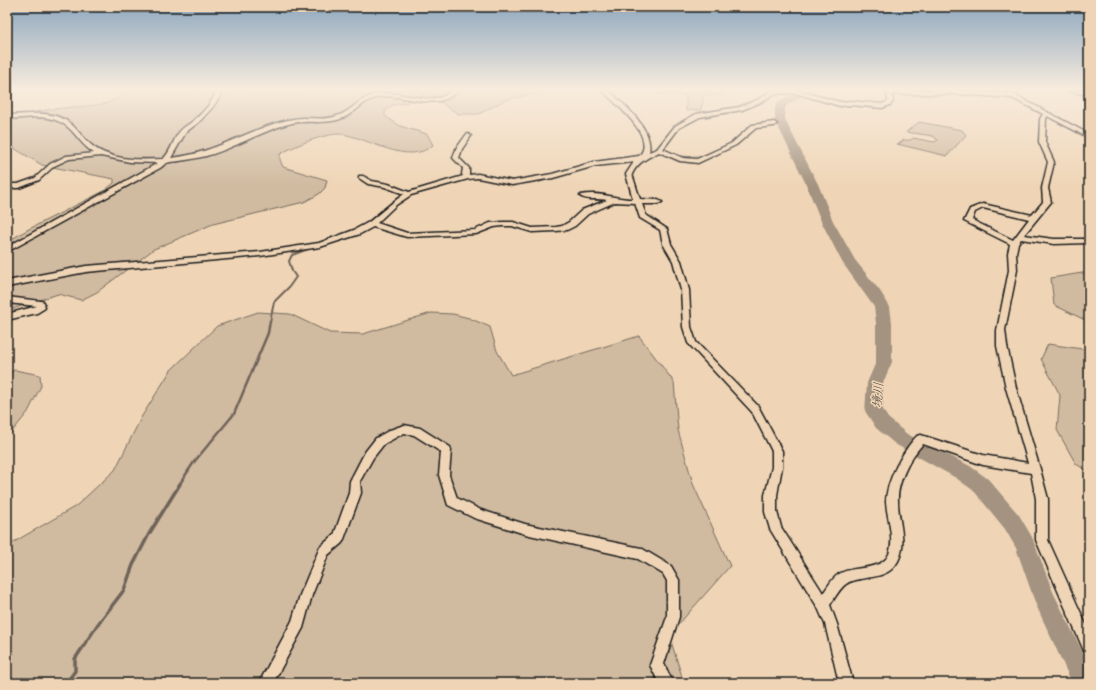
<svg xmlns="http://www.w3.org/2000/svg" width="1096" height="690" viewBox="0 0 1096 690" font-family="'Comic Neue','Klee One',sans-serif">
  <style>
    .green { fill: #d0baa0; stroke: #766b5e }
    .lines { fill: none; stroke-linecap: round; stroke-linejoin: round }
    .stream-far3 { stroke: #6e6358; stroke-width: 1.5 }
    .stream-far2 { stroke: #6e6358; stroke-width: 2 }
    .stream-far1 { stroke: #6e6358; stroke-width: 2.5 }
    .stream { stroke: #6e6358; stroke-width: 3.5 }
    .river { fill: #a49380; fill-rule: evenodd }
    .minor-casing { stroke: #1c1c1c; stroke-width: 3 }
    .minor { fill: #efd5b6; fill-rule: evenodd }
    .labels { text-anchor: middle; stroke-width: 3; stroke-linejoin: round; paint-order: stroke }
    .water-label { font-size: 13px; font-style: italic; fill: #4c463f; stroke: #efd5b6 }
  </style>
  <rect width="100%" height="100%" fill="#efd5b6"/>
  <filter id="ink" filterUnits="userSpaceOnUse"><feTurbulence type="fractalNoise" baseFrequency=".025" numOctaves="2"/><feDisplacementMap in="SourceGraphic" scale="8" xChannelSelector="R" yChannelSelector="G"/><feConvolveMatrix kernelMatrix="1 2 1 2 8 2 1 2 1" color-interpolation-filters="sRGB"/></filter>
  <g filter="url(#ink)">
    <g class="green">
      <path d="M120,90h432l-47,10 -26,14h-20l-12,-7 -16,-12 -5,-1 -21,9 -12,2 -8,6v5l15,10 27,8 6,11c-25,22 -65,-8 -92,-11 -16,-1 -47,12 -61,20v6l3,7 44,13 -2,8 -6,6 -15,8 -91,22 -59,25 -57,43 -16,8 -23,-6 -51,17v-69l20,-12 77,-39 10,-8v-4l-72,-14 -35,-21v-18c10,-19 75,-18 96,-22 6,-1 12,-5 17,-8z"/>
      <polygon points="657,90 723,90 723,95 704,94 701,110 686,111 686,95 658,94"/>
      <polygon points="919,122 962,130 966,135 947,156 897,144 902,142 903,140 911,140 913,138 934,142 938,140 933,136 906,132"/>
      <polygon points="1082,273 1089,273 1089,322 1054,305 1051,278"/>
      <polygon points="258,312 290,314 330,333 363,334 431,313 453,314 469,318 490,327 497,351 511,375 639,336 674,382 678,430 693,484 730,566 669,635 684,683 7,683 7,546 76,506 115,470 142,416 171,370 217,326"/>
      <polygon points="1048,344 1089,350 1089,472 1076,464 1057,430 1060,395 1041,359"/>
      <polygon points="15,370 40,375 41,386 28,412 7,438 7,373"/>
    </g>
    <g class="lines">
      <g class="stream-far3">
        <polyline points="779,123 781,122"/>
        <path d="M679,156c20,3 38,-3 54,-15 10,-9 15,-16 29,-18"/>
        <polyline points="539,182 577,171"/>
        <polyline points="407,193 472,174 513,180"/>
      </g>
      <g class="stream-far2">
        <polyline points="352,231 368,222 400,196 410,192"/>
        <polyline points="270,322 274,302 289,287 296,277 292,271 289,261 292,255 311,248"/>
      </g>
      <polyline class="stream-far1" points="179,485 194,462 234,414 268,333 270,321"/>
      <polyline class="stream" points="66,683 75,671 75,659 98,624 124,590 133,565 149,534 180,484"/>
      <g class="river">
        <polygon points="802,90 814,90 787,105 785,108 785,120 818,184 833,221 855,260 880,291 890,307 892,323 892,362 883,383 883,410 888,418 907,434 970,466 988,479 1019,515 1032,537 1053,592 1089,665 1089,683 1072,683 1036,605 1016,548 1005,529 974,491 956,478 895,444 876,428 865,411 867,383 876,362 876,323 874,307 842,262 821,221 806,184 775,120 775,108 779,101"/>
        <polygon points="1060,90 1078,90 1089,92 1089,98 1062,92"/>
      </g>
      <g class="minor-casing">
        <g id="minor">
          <path d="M216,90h6l-1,5 -9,13 -13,14 -13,10 -15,26c40,-4 71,-25 109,-36 8,-2 16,-4 24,-4 11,0 23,2 33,-2 16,-5 21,-18 40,-22 23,-5 58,15 75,-4h6c-18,22 -49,6 -72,6 -24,1 -29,19 -49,24 -15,4 -30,0 -45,3 -30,7 -56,25 -86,33 -9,2 -18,4 -27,5 -3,1 -8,0 -12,2 -2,0 -5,4 -7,5l-153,84v-5l151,-84 -28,-1 -29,-6 -32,3 -15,7 -15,14 -20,8h-12v-4h11l17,-6 15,-14 16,-8 28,-3c-10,-6 -16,-16 -24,-24 -17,-17 -41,-11 -63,-10v-4c17,0 36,-4 52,2 14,5 20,17 30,26 19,18 50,17 74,16 9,-8 10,-21 18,-29 4,-4 9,-6 13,-10 9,-7 20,-19 22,-30z"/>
          <path d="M602,90h6c16,14 46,40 41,62l8,-3 18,-23 21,-12 43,-7 18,-7 16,-10h23l44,12 11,-1 31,3 6,-3 -1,-8 6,-3h65l55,4 76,40v4l-42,-22 -1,3 -1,23 9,20 -6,26 3,14 -27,33 30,4h35v4l-35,1 -33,-5 -3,4 -2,10 1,17 -12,60 2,16 9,42 24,81 8,30v41l41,91v22l-5,-2 -48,-111v-41l-5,-26 -48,-8 -60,-21c-13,13 -26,39 -25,57 0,21 10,41 0,60 -12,22 -38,13 -52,23 -7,5 -11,14 -16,21l7,19 16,59h-14l-14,-59 -7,-16 -48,-79 -5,-17v-17l7,-28v-16l-20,-39 -64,-69 -5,-16 -2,-37 -8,-29 -10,-17 -3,-14 -20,-12 -5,-15 -20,-1 -27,12 -13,12 -8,4 -11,1 -24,1 -20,-6h-9l-9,1 -18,7 -69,3 -34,-10 -13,7 -40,13 -60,9 -174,16 -79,15v-6l79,-15 174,-14 59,-9 35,-13 15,-8 23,-19 12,-9 -19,-7 -17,-3 -9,-6v-2h4l9,5 16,3 21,8 54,-16 -1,-2 1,-6 -10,-10 3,-9 10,-14 2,-1 3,2 -9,13 -3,9 10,10v7l9,-1 34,7 40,-7 42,-12 45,-6c19,-19 -25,-53 -37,-66zM795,93l45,13 11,-1 31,3 8,-3 3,-3 -1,-7 2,-1h64l54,4 31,16 -3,5 -1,23 9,20 -6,26 1,14 -11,13 -49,-11 -13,5 -6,12 46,23 -2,9 1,17 -12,60v16l9,42 22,75 -45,-8 -62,-20 -4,1c-14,14 -31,46 -31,66 1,16 9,36 3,52 -8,18 -36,11 -50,20 -7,4 -11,13 -16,19l-42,-66 -4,-15v-17l5,-28v-16l-24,-45 -62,-64 -5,-15 -2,-37 -8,-29 -10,-17 -4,-15 -21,-14 -4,-11h16l4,-2 -4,-2 -18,-1 -8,-25c6,-12 15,-16 27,-22l21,9 18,2 38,-18 20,-17 18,-2 3,-2 -3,-2 -22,3 -20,18 -35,16 -14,-1 -20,-9 16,-21 21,-11 42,-7 19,-8 13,-8zM634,162l-8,12 7,25c-18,0 -35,-8 -52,-4l-1,1c6,5 19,2 27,4l-25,10 -13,12 -7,4 -6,1 -24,1 -19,-6h-10l-13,1 -15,7 -68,3 -30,-10 19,-18 15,-10 57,-16 10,-1 34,7 41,-7 42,-12zM983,208l46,11 -16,21 -41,-20 3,-8z"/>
          <polygon points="1071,90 1089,91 1089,95 1072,91"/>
          <polygon points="7,297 41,301 44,302 45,308 37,313 7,320 7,314 37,306 7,303"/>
          <polygon points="404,425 420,428 450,447 451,450 449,475 457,498 481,510 525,524 641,548 671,566 679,580 679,617 664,664 673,683 659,683 650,665 667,617 667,581 663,574 638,559 525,534 474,518 448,505 439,475 441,452 414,435 404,433 384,444 373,458 360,481 361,493 344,539 342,543 328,555 312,595 303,628 273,683 259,683 292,621 300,595 320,547 334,535 349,493 350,481 365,452 376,438 390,430"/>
        </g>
      </g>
      <use href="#minor" class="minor"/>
    </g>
  </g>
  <linearGradient id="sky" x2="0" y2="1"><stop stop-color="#8da7be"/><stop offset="0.48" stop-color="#f8ecde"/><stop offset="1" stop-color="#f8ecde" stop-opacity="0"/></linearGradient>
  <rect width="1096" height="186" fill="url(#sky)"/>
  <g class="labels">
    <g class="water-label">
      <text transform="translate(877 395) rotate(-86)" y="5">境川</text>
    </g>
  </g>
  <rect width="1096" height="690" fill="none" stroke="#efd5b6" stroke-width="24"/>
  <rect x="12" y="12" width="1072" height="666" fill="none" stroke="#1c1c1c" stroke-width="1.5" filter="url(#ink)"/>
</svg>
